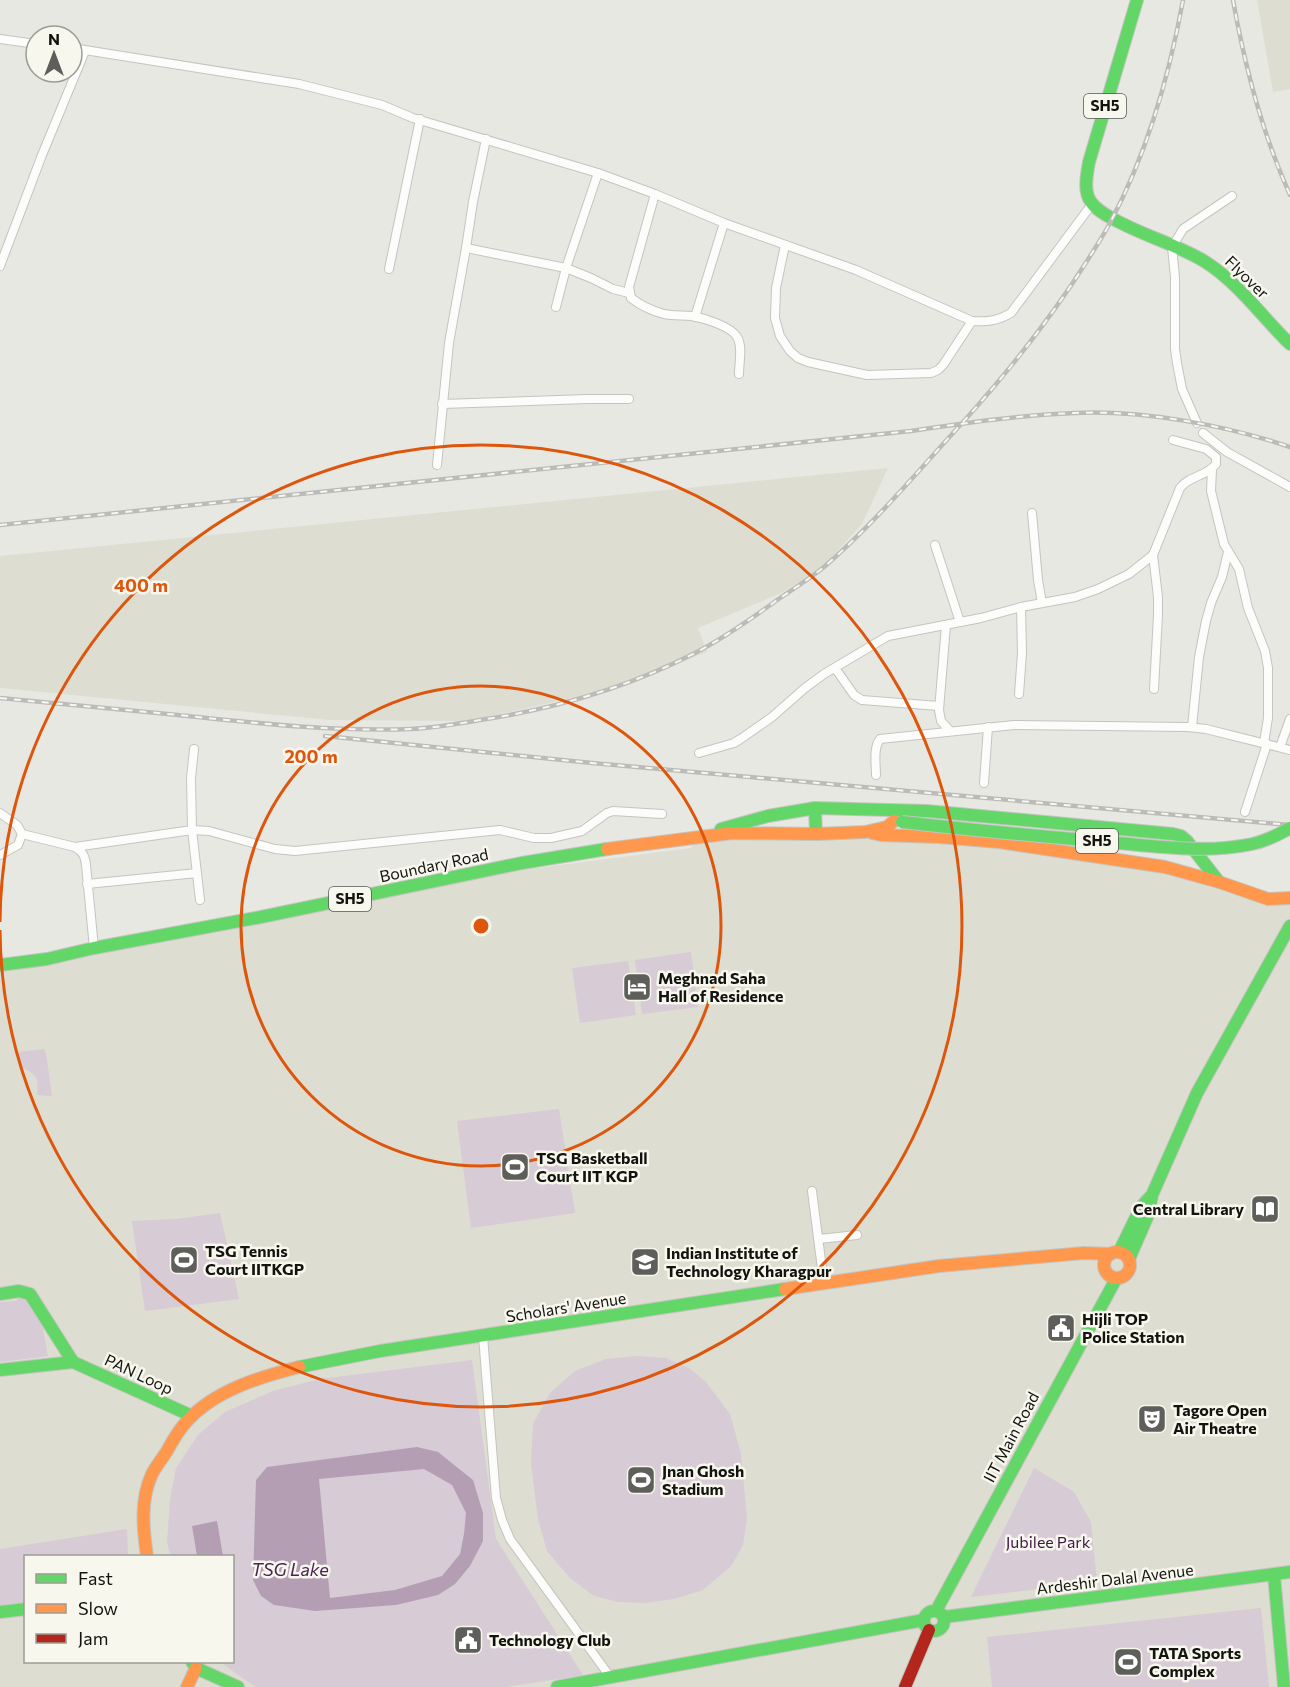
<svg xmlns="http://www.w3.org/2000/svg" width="1290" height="1687" viewBox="0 0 1290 1687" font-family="Commissioner,sans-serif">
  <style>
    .built { fill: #ddddd1; fill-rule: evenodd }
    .green { fill: #d7cbd6 }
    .water { fill: #b49eb4; fill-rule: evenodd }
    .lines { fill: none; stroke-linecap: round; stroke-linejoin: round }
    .street-casing { stroke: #c4c4c0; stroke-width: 10 }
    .fast-casing { stroke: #c4c4c0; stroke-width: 14 }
    .slow-casing { stroke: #c4c4c0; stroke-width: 14 }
    .jam-casing { stroke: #c4c4c0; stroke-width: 14 }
    .street { stroke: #fcfcfb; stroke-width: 8 }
    .fast { stroke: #63d668; stroke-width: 12 }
    .slow { stroke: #ff974d; stroke-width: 12 }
    .jam { stroke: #b3261e; stroke-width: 12 }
    .rail-casing { stroke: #bbbbba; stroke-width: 4.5 }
    .rail { stroke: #f7f7ee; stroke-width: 2; stroke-dasharray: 7; stroke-linecap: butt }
    .fast-bridge-casing { stroke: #c4c4c0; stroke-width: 14; stroke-linecap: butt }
    .fast-bridge { stroke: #63d668; stroke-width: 12 }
    .ring { fill: none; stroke: #dd560c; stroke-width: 3 }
    .labels { text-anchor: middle; stroke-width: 5; stroke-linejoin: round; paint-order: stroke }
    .shield { fill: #f7f7ee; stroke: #575753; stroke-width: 1.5 }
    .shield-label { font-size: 15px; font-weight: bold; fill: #131310 }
    .street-label { font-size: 16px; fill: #131310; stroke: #f7f7ee }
    .poi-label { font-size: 16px; font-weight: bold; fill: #131310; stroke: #f7f7ee; text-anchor: start }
    .park-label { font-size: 16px; fill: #3e1744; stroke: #f7f7ee }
    .water-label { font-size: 18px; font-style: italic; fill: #4b2451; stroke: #f7f7ee }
    .centre { fill: #dd560c; stroke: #f7f7ee; stroke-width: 3 }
    .ring-label { font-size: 18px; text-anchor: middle; font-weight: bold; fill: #dd560c; stroke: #f7f7ee; stroke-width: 5; stroke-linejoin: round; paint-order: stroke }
  </style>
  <rect width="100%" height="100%" fill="#e8e8e3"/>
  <g class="built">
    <polygon points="1257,0 1290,0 1290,89 1273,92"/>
    <polygon points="888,468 862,524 821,569 779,594 698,628 707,652 608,690 469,721 330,720 0,688 0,556"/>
    <path d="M741,837l167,2 42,2 193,27 102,29 45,7v783h-1290v-719l531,-102 6,2 154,-20 6,-7zM26,1556h206v106h-206z"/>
  </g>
  <g class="green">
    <polygon points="691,952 698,1007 642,1014 635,960"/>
    <polygon points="628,961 636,1015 580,1023 572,968"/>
    <path d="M44,1049l2,4 6,43 -15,-1c2,-18 0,-20 -16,-28l-2,-15z"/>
    <polygon points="559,1109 575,1213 471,1228 457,1121"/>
    <polygon points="220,1213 239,1299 145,1311 132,1221 176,1219"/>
    <polygon points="17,1297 30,1299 40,1313 48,1356 0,1362 0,1302 17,1301"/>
    <polygon points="637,1356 666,1358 689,1368 705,1381 730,1414 741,1454 747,1518 743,1545 731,1566 703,1590 674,1599 645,1603 618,1602 594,1596 570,1578 547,1551 538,1519 531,1463 533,1424 550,1393 575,1371 606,1359"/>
    <polygon points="472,1360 496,1539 583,1675 506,1687 256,1687 238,1675 221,1662 232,1662 232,1556 171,1556 167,1543 170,1500 176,1468 198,1435 225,1412 273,1391 320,1379"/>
    <polygon points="1034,1468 1074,1492 1091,1522 1097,1582 971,1597"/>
    <polygon points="127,1529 128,1556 26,1556 25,1602 0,1605 0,1549"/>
    <polygon points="1261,1608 1269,1687 992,1687 987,1637"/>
  </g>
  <g class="water">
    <path d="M417,1447l21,5 35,28 10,33v28l-13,25 -15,18 -17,11 -42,10 -81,6 -41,-6 -13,-9 -8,-16 3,-100 11,-13zM424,1469l28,16 14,28 -2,21 -4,20 -18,22 -47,14 -65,8 -11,-119z"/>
    <polygon points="217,1521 223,1556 197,1556 192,1526"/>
  </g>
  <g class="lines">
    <g class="street-casing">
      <g id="street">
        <polyline points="0,39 36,44"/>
        <path d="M72,48l227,36 83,21 31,13 185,55 57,21 69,29 132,47 116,51c15,1 25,0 39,-8l81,-109"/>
        <path d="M655,194l-26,93 2,11c9,7 22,13 33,16 9,2 18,1 28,2 11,2 39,10 45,21 6,9 2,26 2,37"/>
        <polyline points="785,245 776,288 775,318 780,336 790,351 798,358 808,362 867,375 931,373 938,370 943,365 972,321"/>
        <polyline points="466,248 566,268 591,278 613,289 629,293"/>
        <polyline points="0,266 42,155 85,51"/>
        <polyline points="389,269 420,119"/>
        <polyline points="556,307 566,268 598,173"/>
        <polyline points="695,317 724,223"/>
        <polyline points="442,404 588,399 629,399"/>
        <polyline points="1197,423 1182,389 1177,363 1175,349 1175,277 1172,247 1183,229 1232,196"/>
        <polyline points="1203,433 1227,452 1290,487"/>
        <polyline points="437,465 449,343 466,248 473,202 486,139"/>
        <polyline points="1212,469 1211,491 1224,544 1239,569 1248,608 1265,651 1268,668 1268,718 1264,743"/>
        <polyline points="1032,513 1038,580 1042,603"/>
        <polyline points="935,545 960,622"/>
        <polyline points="1153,555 1158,597 1158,615 1154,689"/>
        <polyline points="946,625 939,710 941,721 950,731"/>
        <polyline points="835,668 854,695 862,700 939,706"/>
        <polyline points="1019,694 1022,653 1021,607"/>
        <polyline points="1192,727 1199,657 1206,621 1211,603 1222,577 1228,552"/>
        <polyline points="1280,747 1290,719"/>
        <polyline points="194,749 191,778 192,830 200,900"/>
        <path d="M699,753l35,-10 8,-5 30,-21 33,-29 19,-14 64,-38 93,-18 40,-11 54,-10 23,-8 31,-15 24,-19 27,-67c10,-13 26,-11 36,-24v-7l-10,-8 -33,-9"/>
        <path d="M876,775c0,-11 -3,-27 4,-36l134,-14 174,2 18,2 84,21"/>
        <polyline points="984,783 988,727"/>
        <polyline points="1245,812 1267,744"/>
        <polyline points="0,813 17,825 22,834 18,845 0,855"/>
        <path d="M22,834l53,13c8,5 10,9 11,18l8,83"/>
        <polyline points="75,847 192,830 209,831 275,849 295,851 500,830 534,838 551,838 582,831 607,813 613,811 662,814"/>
        <polyline points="87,884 197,873"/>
        <polyline points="812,1191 824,1284"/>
        <polyline points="819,1239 857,1235"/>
        <polyline points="483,1336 496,1498 502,1520 510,1539 611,1678"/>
      </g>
    </g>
    <g class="fast-casing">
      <g id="fast">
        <path d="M1137,0l-48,162c-2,12 -6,29 2,40 6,9 17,14 26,19 28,15 60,24 87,40 34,21 58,56 86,83"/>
        <polyline points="815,808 816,834"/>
        <polyline points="721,829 768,816 815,808 927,811 1173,834 1181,836 1187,841 1219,882"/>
        <polyline points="0,965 47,959 94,948 261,917 522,863 607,849"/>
        <polyline points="1119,1252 1141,1207 1151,1196"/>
        <polyline points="1129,1259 1149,1213 1152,1195 1197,1093 1290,926"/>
        <polyline points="0,1294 19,1291 30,1294 73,1362"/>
        <polyline points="299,1367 380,1351 785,1289"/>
        <polyline points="0,1370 73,1362 192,1416"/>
        <polyline points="1274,1575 1284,1687"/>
        <circle cx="934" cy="1621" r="10"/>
        <polyline points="936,1611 1116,1279"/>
        <polyline points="0,1612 26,1609"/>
        <polyline points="944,1617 1290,1572"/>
        <polyline points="192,1662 196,1668 238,1687"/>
        <polyline points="557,1687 924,1620"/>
      </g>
    </g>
    <g class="slow-casing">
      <g id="slow">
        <polyline points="872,833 881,835 939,837 999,842 1165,867 1219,882 1268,899 1290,898"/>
        <polyline points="607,849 732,833 816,834 865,832 887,827 894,821"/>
        <circle cx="1117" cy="1265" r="13"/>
        <polyline points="785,1289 939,1266 1084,1253 1110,1254"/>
        <path d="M147,1556c-4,-27 -7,-56 5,-82 4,-8 10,-15 15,-23 6,-11 12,-22 21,-31 28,-30 72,-43 111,-53"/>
        <polyline points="187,1687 196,1668"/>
      </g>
    </g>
    <g class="jam-casing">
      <polyline id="jam" points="905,1687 929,1630"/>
    </g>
    <use href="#street" class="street"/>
    <use href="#fast" class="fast"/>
    <use href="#slow" class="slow"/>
    <use href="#jam" class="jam"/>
    <g class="rail-casing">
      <g id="rail">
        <path d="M1233,0c12,67 29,133 57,195"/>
        <path d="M0,525l911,-94c55,-8 109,-16 164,-18 68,-3 150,12 215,34"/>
        <path d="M0,698c59,6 119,11 178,17 78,8 155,17 233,14 23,-1 46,-5 69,-9 74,-11 149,-33 215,-67 27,-14 53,-32 78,-50 17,-12 35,-23 51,-36 51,-44 94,-96 140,-146 45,-50 87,-103 123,-160 8,-13 17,-26 24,-40 37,-70 58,-144 72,-221"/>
        <polyline points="325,736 592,763 1290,825"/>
      </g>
    </g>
    <use href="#rail" class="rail"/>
    <g class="fast-bridge-casing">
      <path id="fast-bridge" d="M902,822c68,8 136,14 205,20 47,4 98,12 145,2 14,-3 26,-9 38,-16"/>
    </g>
    <use href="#fast-bridge" class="fast-bridge"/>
  </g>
  <g class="ring">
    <circle cx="481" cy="926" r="240"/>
    <path d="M0 922A481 481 0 1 1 0 930"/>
  </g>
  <defs>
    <g id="hotel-square" transform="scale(1.5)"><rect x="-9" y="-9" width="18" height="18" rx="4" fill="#5e5e5a" stroke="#f7f7ee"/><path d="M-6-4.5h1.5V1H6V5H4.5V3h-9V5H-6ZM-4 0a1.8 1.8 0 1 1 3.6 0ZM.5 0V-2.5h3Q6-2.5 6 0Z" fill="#fff"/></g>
    <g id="stadium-square" transform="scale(1.5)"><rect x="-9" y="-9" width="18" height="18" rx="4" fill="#5e5e5a" stroke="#f7f7ee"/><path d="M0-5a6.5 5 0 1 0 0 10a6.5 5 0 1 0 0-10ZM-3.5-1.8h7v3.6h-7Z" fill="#fff"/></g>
    <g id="library-square" transform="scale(1.5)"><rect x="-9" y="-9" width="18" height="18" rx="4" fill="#5e5e5a" stroke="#f7f7ee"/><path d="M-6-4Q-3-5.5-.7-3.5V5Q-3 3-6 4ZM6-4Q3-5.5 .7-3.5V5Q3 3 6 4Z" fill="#fff"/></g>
    <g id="university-square" transform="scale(1.5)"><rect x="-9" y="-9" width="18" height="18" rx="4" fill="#5e5e5a" stroke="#f7f7ee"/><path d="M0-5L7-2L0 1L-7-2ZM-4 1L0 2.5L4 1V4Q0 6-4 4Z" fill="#fff"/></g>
    <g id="civic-square" transform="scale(1.5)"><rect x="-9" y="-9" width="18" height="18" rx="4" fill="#5e5e5a" stroke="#f7f7ee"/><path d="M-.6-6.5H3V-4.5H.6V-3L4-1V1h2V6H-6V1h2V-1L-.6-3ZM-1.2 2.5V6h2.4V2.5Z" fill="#fff"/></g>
    <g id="theatre-square" transform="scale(1.5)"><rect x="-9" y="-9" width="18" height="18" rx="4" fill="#5e5e5a" stroke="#f7f7ee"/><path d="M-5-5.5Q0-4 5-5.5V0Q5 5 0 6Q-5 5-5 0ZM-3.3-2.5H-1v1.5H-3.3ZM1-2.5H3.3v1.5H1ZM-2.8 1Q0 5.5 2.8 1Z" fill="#fff"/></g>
  </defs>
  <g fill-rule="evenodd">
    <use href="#hotel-square" x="637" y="987"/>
    <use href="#stadium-square" x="515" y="1167"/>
    <use href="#library-square" x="1265" y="1209"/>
    <use href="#stadium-square" x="184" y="1260"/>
    <use href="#university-square" x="645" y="1262"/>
    <use href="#civic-square" x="1061" y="1328"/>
    <use href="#theatre-square" x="1152" y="1419"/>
    <use href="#stadium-square" x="641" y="1480"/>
    <use href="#civic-square" x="468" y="1640"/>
    <use href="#stadium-square" x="1128" y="1662"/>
  </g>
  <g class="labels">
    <g class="shield">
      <rect x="1084" y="94" width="42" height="24" rx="4.5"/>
      <rect x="1076" y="829" width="42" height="24" rx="4.5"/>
      <rect x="329" y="887" width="42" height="24" rx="4.5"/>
    </g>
    <g class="shield-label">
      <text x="1105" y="111">SH5</text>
      <text x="1097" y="846">SH5</text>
      <text x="350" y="904">SH5</text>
    </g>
    <g class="street-label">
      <text transform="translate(1247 277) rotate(44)" y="6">Flyover</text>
      <text transform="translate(434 865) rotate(-12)" y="6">Boundary Road</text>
      <text transform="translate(566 1307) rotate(-9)" y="6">Scholars' Avenue</text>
      <text transform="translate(139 1374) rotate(25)" y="6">PAN Loop</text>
      <text transform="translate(1011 1437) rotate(-62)" y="6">IIT Main Road</text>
      <text transform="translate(1115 1579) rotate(-7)" y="6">Ardeshir Dalal Avenue</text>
    </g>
    <g class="poi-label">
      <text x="658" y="984">Meghnad Saha<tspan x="658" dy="18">Hall of Residence</tspan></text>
      <text x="536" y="1164">TSG Basketball<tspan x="536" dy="18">Court IIT KGP</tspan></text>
      <text x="1244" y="1215" text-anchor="end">Central Library</text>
      <text x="205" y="1257">TSG Tennis<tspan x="205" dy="18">Court IITKGP</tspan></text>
      <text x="666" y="1259">Indian Institute of<tspan x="666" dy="18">Technology Kharagpur</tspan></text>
      <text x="1082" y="1325">Hijli TOP<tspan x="1082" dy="18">Police Station</tspan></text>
      <text x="1173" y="1416">Tagore Open<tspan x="1173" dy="18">Air Theatre</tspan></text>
      <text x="662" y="1477">Jnan Ghosh<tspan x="662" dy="18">Stadium</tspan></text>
      <text x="489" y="1646">Technology Club</text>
      <text x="1149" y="1659">TATA Sports<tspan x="1149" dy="18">Complex</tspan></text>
    </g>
    <g class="park-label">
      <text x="1048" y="1548">Jubilee Park</text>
    </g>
    <g class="water-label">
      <text x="290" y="1576">TSG Lake</text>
    </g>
  </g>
  <circle cx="481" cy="926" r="9" class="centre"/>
  <g class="ring-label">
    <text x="141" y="592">400 m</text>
    <text x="311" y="763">200 m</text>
  </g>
  <rect x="24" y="1555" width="210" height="108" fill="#f7f7ee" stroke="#9c9c95" stroke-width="1.5"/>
  <rect x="36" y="1574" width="30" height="9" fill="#63d668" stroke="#9c9c95" stroke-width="1.5"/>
  <text x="78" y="1585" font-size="18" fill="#131310">Fast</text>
  <rect x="36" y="1604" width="30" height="9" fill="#ff974d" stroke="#9c9c95" stroke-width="1.5"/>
  <text x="78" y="1615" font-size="18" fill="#131310">Slow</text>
  <rect x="36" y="1634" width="30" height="9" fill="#b3261e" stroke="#9c9c95" stroke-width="1.5"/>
  <text x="78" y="1645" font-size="18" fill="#131310">Jam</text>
  <g transform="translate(54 54)"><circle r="28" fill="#f7f7ee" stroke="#9c9c95" stroke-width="1.5"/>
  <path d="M0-4.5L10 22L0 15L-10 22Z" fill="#5e5e5a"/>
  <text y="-9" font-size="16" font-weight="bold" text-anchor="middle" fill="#131310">N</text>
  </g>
</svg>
